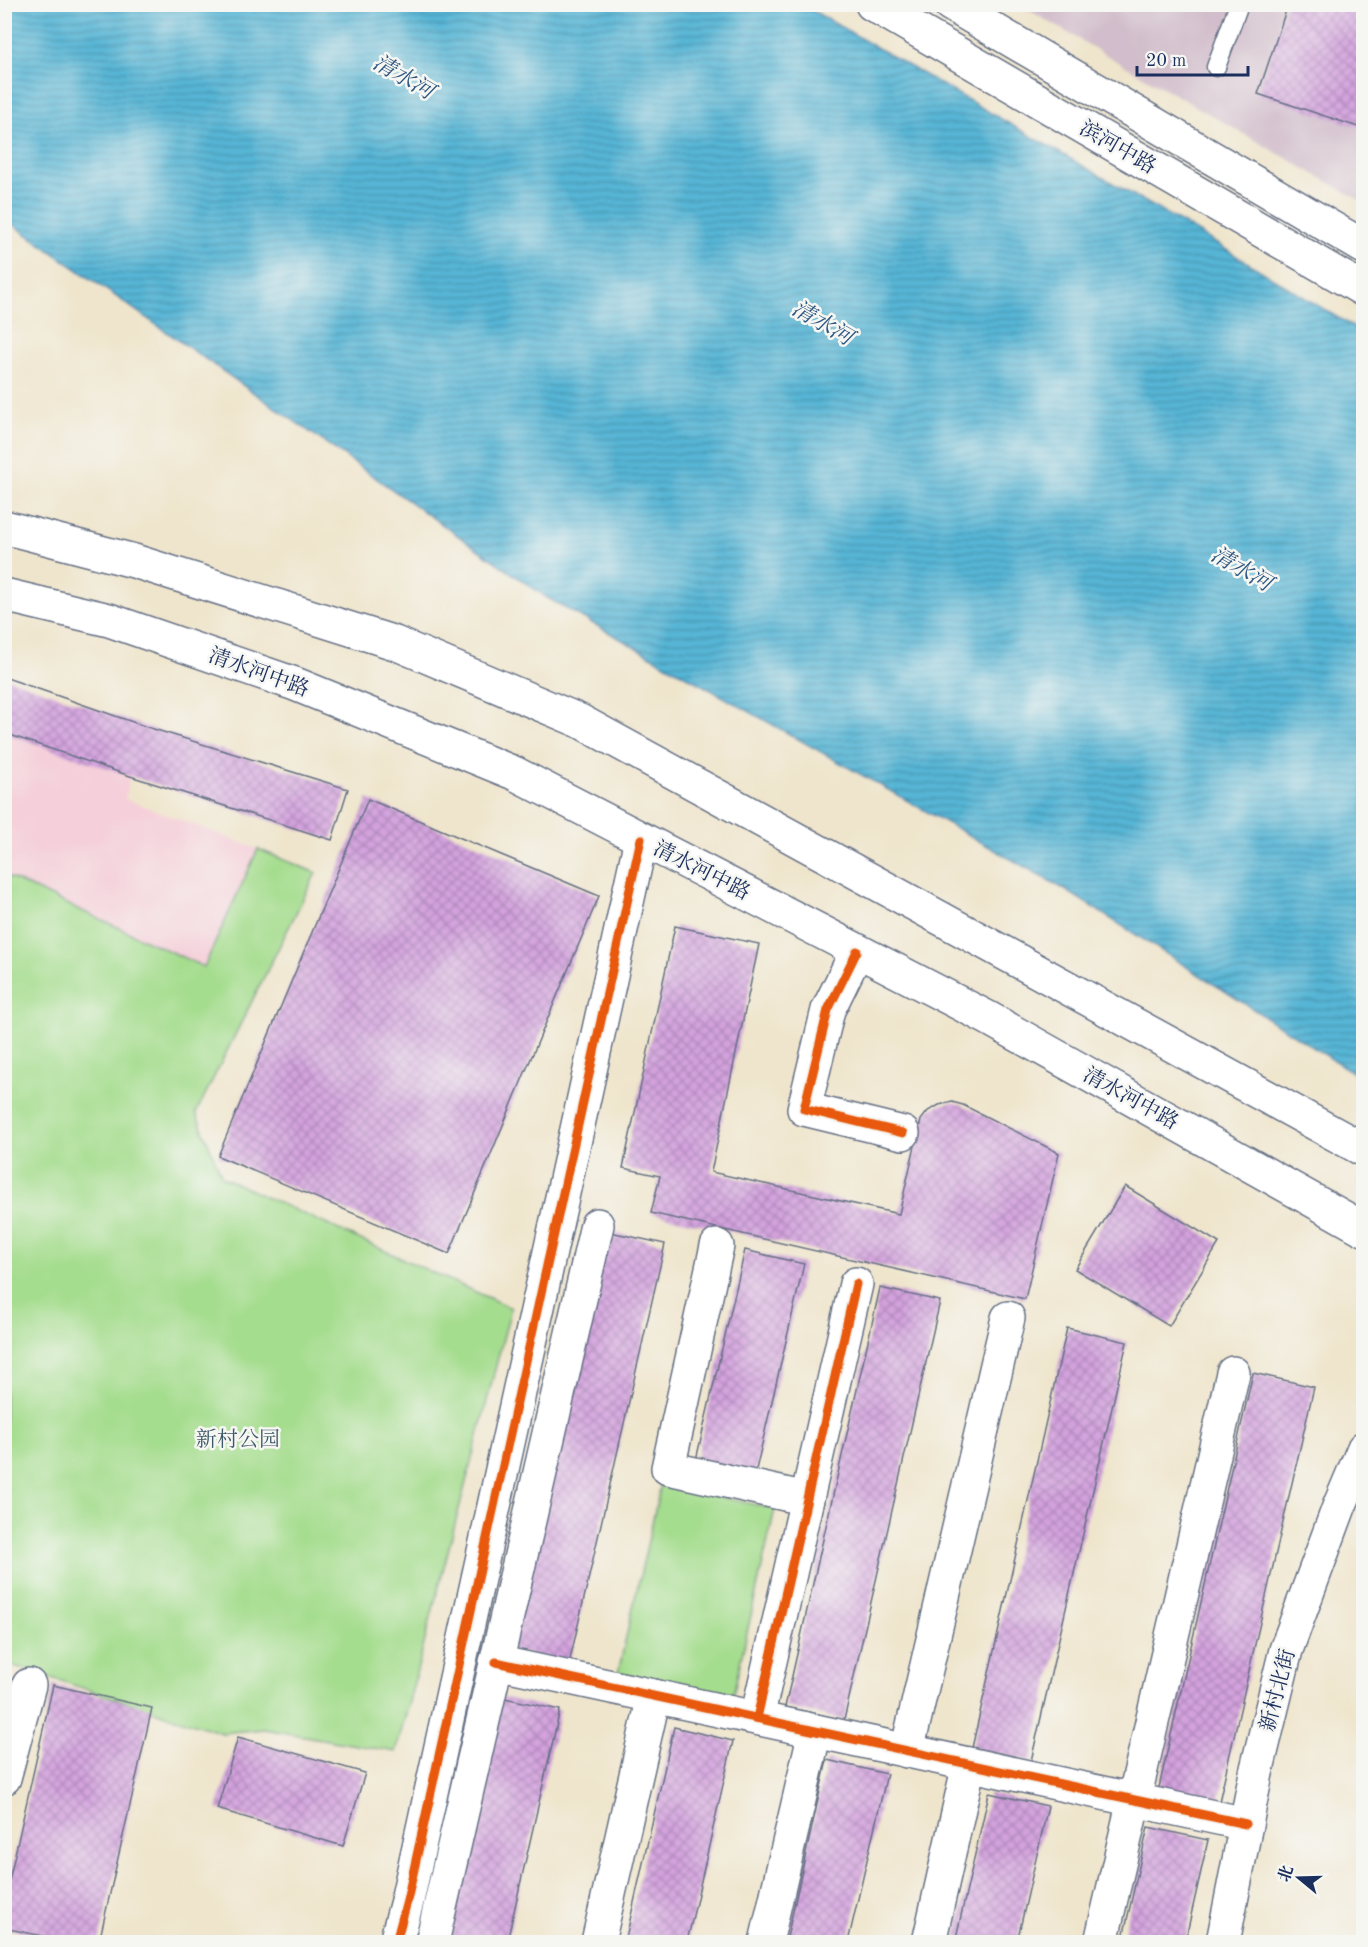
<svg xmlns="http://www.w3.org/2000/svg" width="1368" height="1947" viewBox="0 0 1368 1947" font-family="'Old Standard TT','Noto Serif SC',serif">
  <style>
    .built { fill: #f5cfd9 }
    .industrial { fill: #d1bdcb }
    .green { fill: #a5dd8e; stroke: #608676; stroke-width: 1.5 }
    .water { fill: url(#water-rules); stroke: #39729a; stroke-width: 1.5 }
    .building { fill: url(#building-cross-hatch) }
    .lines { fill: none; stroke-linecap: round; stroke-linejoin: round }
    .service-casing { stroke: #656f84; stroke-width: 21 }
    .minor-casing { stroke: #656f84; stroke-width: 36 }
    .tertiary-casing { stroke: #656f84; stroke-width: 36 }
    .secondary-casing { stroke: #656f84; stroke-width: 36 }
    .primary-casing { stroke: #656f84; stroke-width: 36 }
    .service { stroke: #fff; stroke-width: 18 }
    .minor { stroke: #fff; stroke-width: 33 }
    .tertiary { stroke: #fff; stroke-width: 33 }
    .secondary { stroke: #fff; stroke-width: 33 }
    .primary { stroke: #fff; stroke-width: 33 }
    .cycleway-casing { stroke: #f6f6f2; stroke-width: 13 }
    .cycleway { stroke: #e8590c; stroke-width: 9 }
    .labels { text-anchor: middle; stroke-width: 5; stroke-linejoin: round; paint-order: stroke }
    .street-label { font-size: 21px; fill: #1b2f5e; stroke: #f6f6f2 }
    .park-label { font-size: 21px; fill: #3e5a6a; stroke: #f6f6f2 }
    .water-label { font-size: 22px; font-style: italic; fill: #2d5782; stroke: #f6f6f2 }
  </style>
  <defs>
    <pattern id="water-rules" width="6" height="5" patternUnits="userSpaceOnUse" patternTransform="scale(1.5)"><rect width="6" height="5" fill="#57b5d5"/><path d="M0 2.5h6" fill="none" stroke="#4794b0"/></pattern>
    <pattern id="building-cross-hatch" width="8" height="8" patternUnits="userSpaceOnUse" patternTransform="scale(1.5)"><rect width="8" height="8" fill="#d4a3de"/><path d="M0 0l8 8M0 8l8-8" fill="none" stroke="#ab85b7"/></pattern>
  </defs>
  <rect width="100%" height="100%" fill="#f6f6f2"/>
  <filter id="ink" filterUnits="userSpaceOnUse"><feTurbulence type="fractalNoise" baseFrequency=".0167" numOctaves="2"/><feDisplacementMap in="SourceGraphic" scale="12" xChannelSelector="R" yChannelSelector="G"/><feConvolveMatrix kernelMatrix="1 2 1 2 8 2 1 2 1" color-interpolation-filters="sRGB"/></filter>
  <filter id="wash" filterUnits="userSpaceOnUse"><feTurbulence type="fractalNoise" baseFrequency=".008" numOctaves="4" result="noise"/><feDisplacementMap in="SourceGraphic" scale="24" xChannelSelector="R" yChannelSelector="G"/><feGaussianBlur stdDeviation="1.35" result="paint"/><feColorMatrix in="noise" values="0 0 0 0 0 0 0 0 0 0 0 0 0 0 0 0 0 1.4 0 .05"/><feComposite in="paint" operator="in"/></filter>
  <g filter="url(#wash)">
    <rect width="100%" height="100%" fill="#efe5cc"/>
    <polygon class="built" points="5,677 147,727 130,776 125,799 258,849 204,967 5,875"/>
    <polygon class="industrial" points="1020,5 1363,5 1363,202 1106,55"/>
    <g class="green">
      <polygon points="258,849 316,873 196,1113 222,1177 511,1308 396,1752 264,1729 222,1733 5,1663 4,875 204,967"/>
      <polygon points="661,1484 775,1509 732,1699 618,1673"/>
    </g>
    <polygon class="water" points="5,4 803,5 1189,227 1363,333 1363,1079 1064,889 546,597 5,219"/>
    <g id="blocks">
      <g class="building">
        <polygon points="1288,4 1364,4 1364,129 1258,94"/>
        <polygon points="4,677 147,727 348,789 332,840 130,776 4,733"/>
        <polygon points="368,799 599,896 449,1254 218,1156"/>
        <polygon points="675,926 759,944 711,1172 899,1214 921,1120 928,1111 939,1105 952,1102 963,1105 1059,1153 1025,1299 651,1213 660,1176 623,1168"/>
        <polygon points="1125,1186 1219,1243 1169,1326 1075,1269"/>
        <polygon points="606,1231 665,1244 569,1664 510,1650"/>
        <polygon points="745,1250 804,1264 755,1474 696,1460"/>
        <polygon points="880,1288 940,1301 844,1720 785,1707"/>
        <polygon points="1067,1328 1127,1342 1031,1761 972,1748"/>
        <polygon points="1253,1373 1314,1387 1218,1806 1158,1792"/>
        <polygon points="53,1685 152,1708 99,1942 71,1942 4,1928 4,1903"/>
        <polygon points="500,1697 560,1710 507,1942 444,1942"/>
        <polygon points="674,1727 733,1741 687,1942 625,1942"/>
        <polygon points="238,1737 365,1773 343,1846 217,1809"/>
        <polygon points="827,1760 887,1774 848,1942 786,1942"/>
        <polygon points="989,1793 1048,1806 1017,1942 955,1942"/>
        <polygon points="1148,1827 1208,1840 1185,1942 1122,1942"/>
      </g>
    </g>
  </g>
  <g filter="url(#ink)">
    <use href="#blocks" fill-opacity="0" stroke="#656f84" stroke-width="1.5"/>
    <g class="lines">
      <g class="service-casing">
        <polyline id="service" points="1216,67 1239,4"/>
      </g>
      <g class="minor-casing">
        <g id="minor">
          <polyline points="857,951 828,1010 804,1109 903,1133"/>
          <polyline points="717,1246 668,1468 807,1499"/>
          <polyline points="496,1662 1246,1824"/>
          <polyline points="757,1718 856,1284"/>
          <polyline points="907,1751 1008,1318"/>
          <polyline points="4,1778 29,1685"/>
          <polyline points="432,1942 597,1225"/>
          <polyline points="598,1942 654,1696"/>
          <polyline points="766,1942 815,1731"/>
          <polyline points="929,1942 969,1764"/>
          <polyline points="1101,1942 1233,1373"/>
        </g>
      </g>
      <g class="tertiary-casing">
        <g id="tertiary">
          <polyline points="396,1942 407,1901 641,839"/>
          <polyline points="1223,1942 1256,1773 1286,1650 1339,1507 1364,1448"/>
        </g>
      </g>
      <g class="secondary-casing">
        <g id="secondary">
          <polyline points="872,4 1364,290"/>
          <polyline points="950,4 1364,247"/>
        </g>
      </g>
      <g class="primary-casing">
        <g id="primary">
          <polyline points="4,527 134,561 395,643 580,721 1364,1150"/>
          <polyline points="4,595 109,620 295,684 514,773 988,1018 1364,1229"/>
        </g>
      </g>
      <use href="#service" class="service"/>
      <use href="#minor" class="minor"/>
      <use href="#tertiary" class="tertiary"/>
      <use href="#secondary" class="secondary"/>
      <use href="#primary" class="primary"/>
      <g class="cycleway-casing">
        <g id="cycleway">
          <polyline points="857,951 828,1010 804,1109 903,1133"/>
          <polyline points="496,1662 1246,1824"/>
          <polyline points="757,1718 856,1284"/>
          <polyline points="396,1942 407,1901 641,839"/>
        </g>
      </g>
      <use href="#cycleway" class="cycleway"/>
    </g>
  </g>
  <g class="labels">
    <g class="street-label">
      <text transform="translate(1118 147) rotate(30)" y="7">滨河中路</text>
      <text transform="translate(259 672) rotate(20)" y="7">清水河中路</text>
      <text transform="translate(702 870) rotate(27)" y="7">清水河中路</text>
      <text transform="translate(1131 1098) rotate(29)" y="7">清水河中路</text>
      <text transform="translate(1277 1690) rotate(-75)" y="7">新村北街</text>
    </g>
    <g class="park-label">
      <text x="238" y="1446">新村公园</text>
    </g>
    <g class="water-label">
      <text transform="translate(404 76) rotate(30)" y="8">清水河</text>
      <text transform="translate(823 322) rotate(30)" y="8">清水河</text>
      <text transform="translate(1242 568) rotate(30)" y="8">清水河</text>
    </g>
  </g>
  <rect width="1368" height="1947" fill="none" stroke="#f6f6f2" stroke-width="24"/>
  <g transform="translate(1299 1878) rotate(289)" stroke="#f6f6f2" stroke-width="4.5" paint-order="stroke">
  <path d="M0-4.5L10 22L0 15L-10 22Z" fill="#1b2f5e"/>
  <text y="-9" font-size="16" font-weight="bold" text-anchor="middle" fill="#1b2f5e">北</text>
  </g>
  <path d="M1137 66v9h111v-9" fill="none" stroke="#1b2f5e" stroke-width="3"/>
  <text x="1146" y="66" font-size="18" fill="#1b2f5e" stroke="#f6f6f2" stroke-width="4.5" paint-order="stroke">20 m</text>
</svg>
